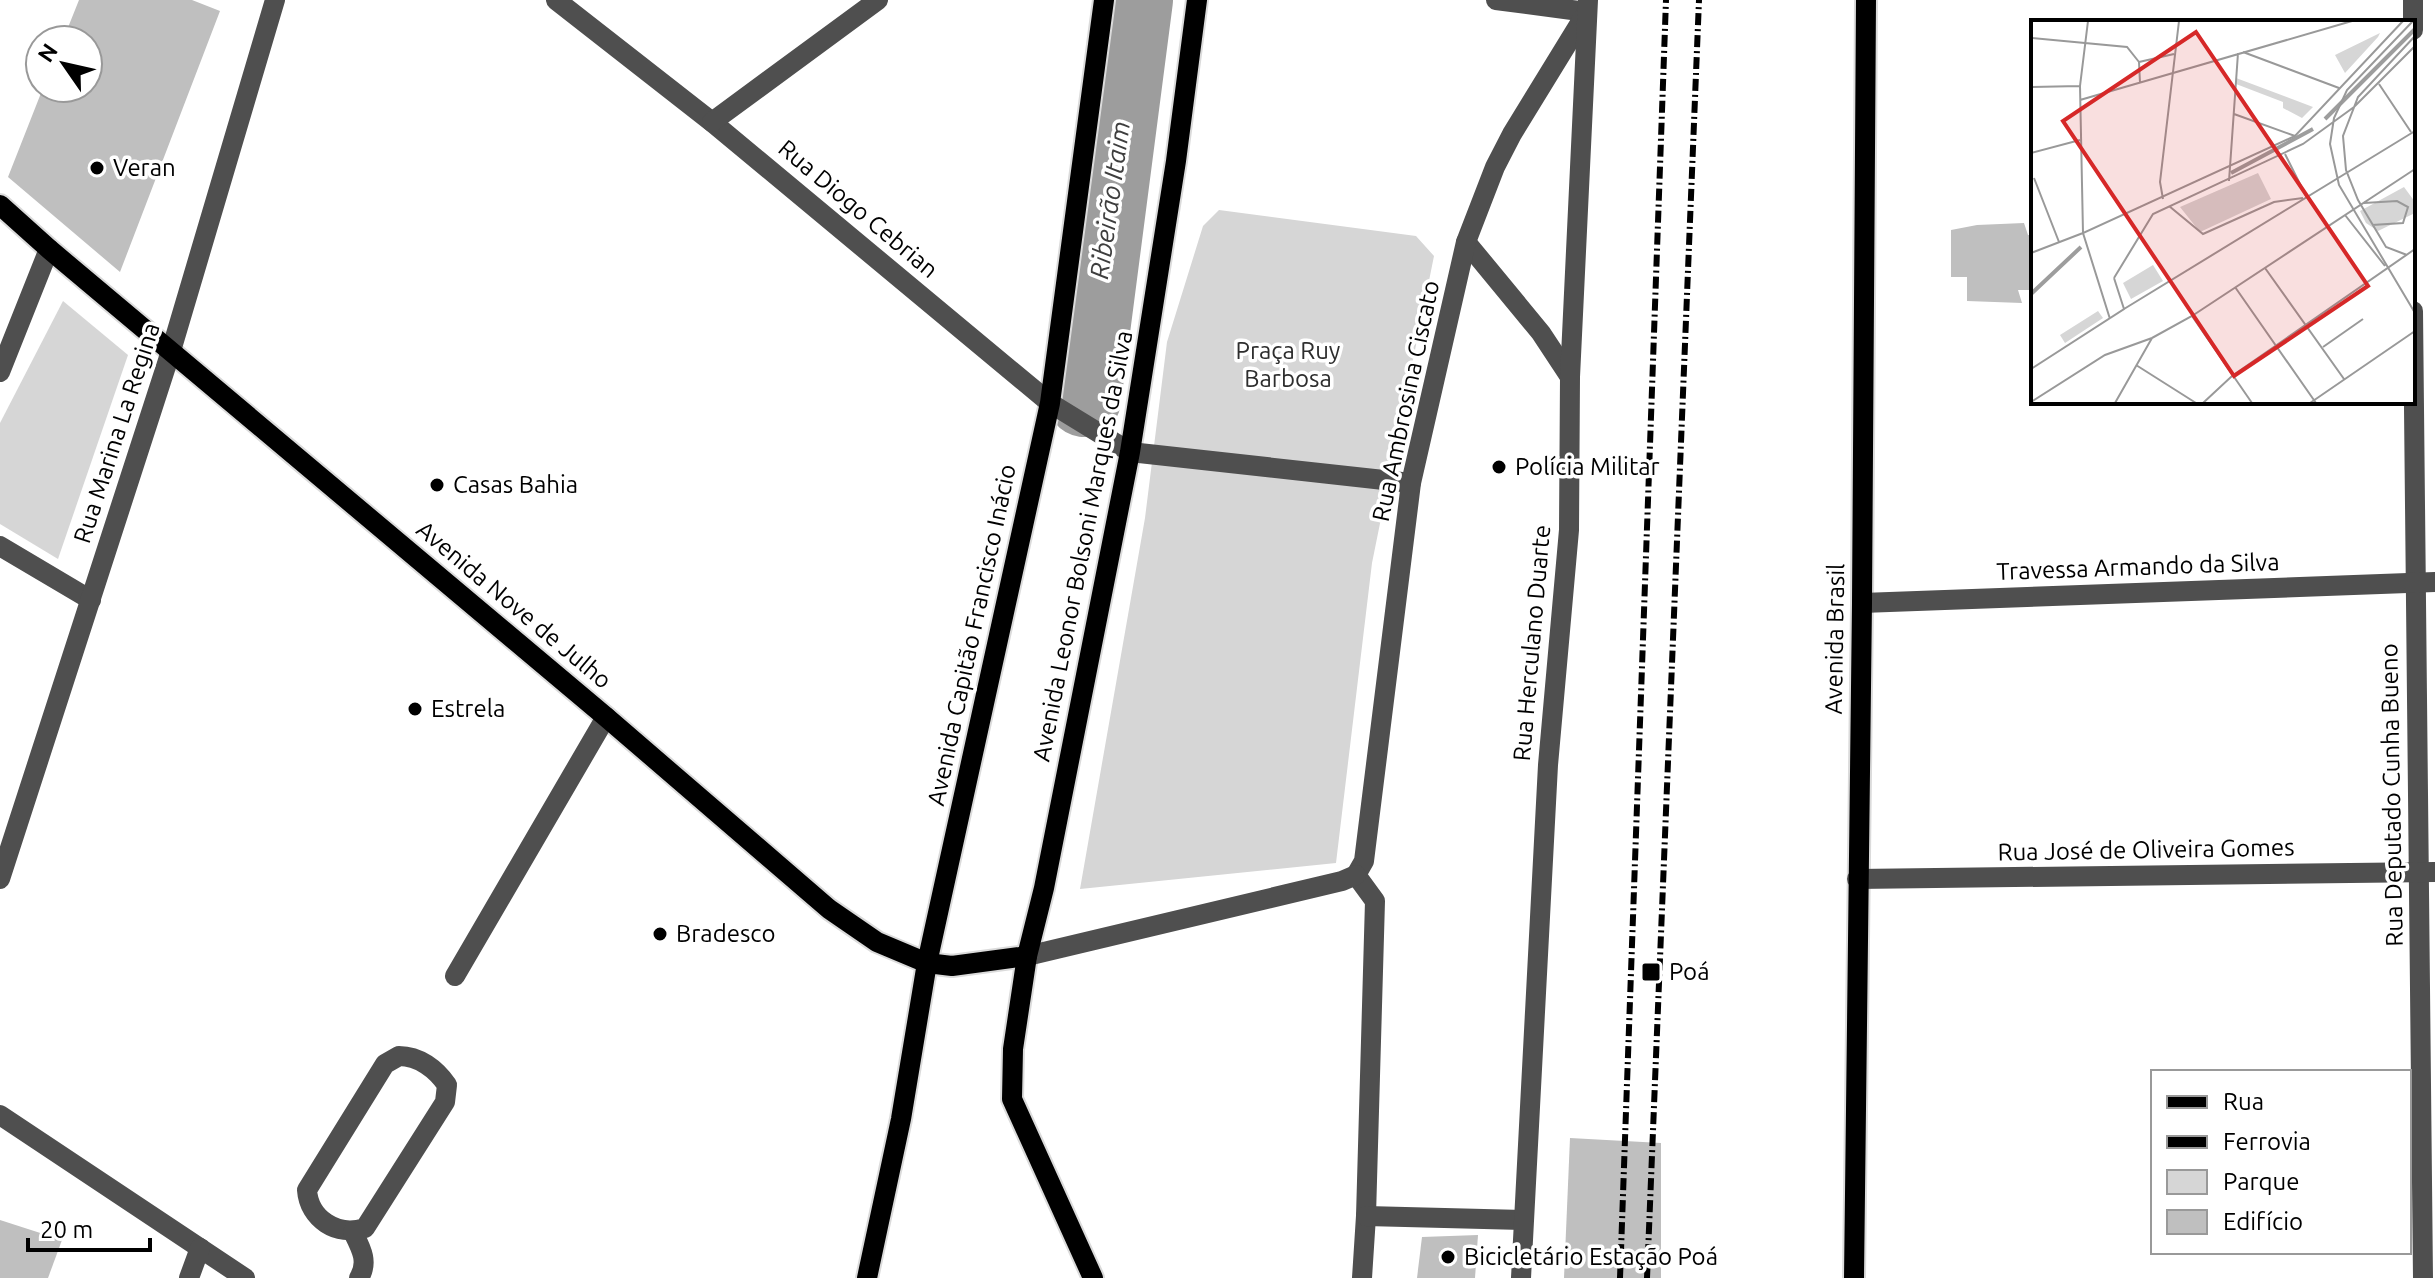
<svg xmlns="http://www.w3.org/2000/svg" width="2435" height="1278" viewBox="0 0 2435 1278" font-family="Ubuntu,sans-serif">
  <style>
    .green { fill: #d6d6d6 }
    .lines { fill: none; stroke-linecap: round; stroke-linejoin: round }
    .river { stroke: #9d9d9d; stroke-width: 74 }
    .building { fill: #bfbfbf }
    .major-casing { stroke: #dbdbdb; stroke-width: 24 }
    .minor { stroke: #4f4f4f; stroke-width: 20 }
    .major { stroke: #000; stroke-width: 20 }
    .rail { stroke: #000; stroke-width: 6; stroke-dasharray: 12 4 2 4; stroke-linecap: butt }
    .poi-dot { fill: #000; stroke: #fff; stroke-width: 3 }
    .labels { text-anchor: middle; stroke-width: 7; stroke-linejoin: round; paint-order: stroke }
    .poi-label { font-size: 24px; fill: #000; stroke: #fff; text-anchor: start }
    .street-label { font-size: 24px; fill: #000; stroke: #fff }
    .park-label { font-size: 24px; fill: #2d2d2d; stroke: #fff }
    .water-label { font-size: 26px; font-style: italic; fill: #3e3e3e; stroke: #fff }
    .inset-river { fill: none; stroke: #9d9d9d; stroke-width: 4 }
    .inset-road { fill: none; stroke: #999; stroke-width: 2 }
    .view { fill: #d62828; fill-opacity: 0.15; stroke: #d62828; stroke-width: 4 }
    .inset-edge { fill: none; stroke: #000; stroke-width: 4 }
  </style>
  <rect width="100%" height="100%" fill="#fff"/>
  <g class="green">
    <polygon points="1219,210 1416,236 1434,256 1372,563 1336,863 1080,889 1145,518 1167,342 1203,226"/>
    <polygon points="63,301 128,355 58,559 0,524 0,423"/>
  </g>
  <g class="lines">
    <polyline class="river" points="1084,400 1136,0"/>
  </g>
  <g class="building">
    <polygon points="79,0 192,0 220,11 120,272 8,177 43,88 88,88 88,40 63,40"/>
    <polygon points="2024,223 2028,235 2033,235 2033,290 2018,290 2022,303 1967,301 1967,277 1951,277 1951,230 1977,225"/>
    <polygon points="1570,1138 1661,1143 1661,1278 1564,1278"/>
    <polygon points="0,1220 62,1240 48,1278 0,1278"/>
    <polygon points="1478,1235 1475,1278 1417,1278 1422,1237"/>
  </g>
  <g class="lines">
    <g class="major-casing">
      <g id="major">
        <polyline points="0,205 49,249 606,717 829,909 877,942 927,963 952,966 1027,956"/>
        <polyline points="867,1278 901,1119 927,963 1050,403 1104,0"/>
        <polyline points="1093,1278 1012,1099 1013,1049 1027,956 1044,888 1130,452 1176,161 1197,0"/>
        <polyline points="1854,1278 1862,603 1866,0"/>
      </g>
    </g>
    <g class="minor">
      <polyline points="556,0 712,122 1050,403 1130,452 1411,483"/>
      <polyline points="1496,0 1587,12"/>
      <polyline points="2413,30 2413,0"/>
      <polyline points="712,122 878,0"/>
      <polyline points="1466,242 1541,333 1570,377"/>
      <polyline points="2413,311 2423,1278"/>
      <polyline points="0,372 49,249"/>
      <polyline points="0,546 91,600"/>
      <polyline points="1862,603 2435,582"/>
      <polyline points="1356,875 1364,861 1411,483 1466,242 1495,167 1512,134 1585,15"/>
      <polyline points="1356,875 1375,901 1366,1216 1362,1278"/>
      <polyline points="0,879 171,351 275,0"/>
      <polyline points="1857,879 2435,872"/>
      <polyline points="1027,956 1342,881 1356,875"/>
      <polyline points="455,976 606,717"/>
      <path d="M399,1056c20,0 37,13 48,29l-2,17 -80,126c-28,9 -56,-9 -58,-38l78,-126z"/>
      <polyline points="0,1115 245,1278"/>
      <polyline points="1366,1216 1523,1220"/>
      <path d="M353,1232c8,16 16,30 6,46"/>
      <polyline points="189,1278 200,1248"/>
      <polyline points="1521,1278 1548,765 1569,530 1570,377 1588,0"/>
    </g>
    <use href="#major" class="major"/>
    <g class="rail">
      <polyline points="1620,1278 1666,0"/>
      <polyline points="1647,1278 1699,0"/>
    </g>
  </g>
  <g class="poi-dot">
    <circle cx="97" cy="168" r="8"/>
    <circle cx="1499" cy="467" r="8"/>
    <circle cx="437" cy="485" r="8"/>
    <circle cx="415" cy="709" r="8"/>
    <circle cx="660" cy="934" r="8"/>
    <rect x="1641" y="962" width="20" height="20" rx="4"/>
    <circle cx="1448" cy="1257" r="8"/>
  </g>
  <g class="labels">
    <g class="poi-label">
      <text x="113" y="176">Veran</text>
      <text x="1515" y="475">Polícia Militar</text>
      <text x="453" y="493">Casas Bahia</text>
      <text x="431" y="717">Estrela</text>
      <text x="676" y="942">Bradesco</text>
      <text x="1669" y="980">Poá</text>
      <text x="1464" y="1265">Bicicletário Estação Poá</text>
    </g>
    <g class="street-label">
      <text transform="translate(858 209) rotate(40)" y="8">Rua Diogo Cebrian</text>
      <text transform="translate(1406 401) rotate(-78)" y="8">Rua Ambrosina Ciscato</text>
      <text transform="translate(117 433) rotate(-72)" y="8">Rua Marina La Regina</text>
      <text transform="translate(1083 546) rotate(-79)" y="8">Avenida Leonor Bolsoni Marques da Silva</text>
      <text transform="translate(2138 567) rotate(-2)" y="8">Travessa Armando da Silva</text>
      <text transform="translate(514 605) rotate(40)" y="8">Avenida Nove de Julho</text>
      <text transform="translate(972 635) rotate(-78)" y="8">Avenida Capitão Francisco Inácio</text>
      <text transform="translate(1835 639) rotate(-89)" y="8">Avenida Brasil</text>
      <text transform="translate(1532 643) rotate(-85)" y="8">Rua Herculano Duarte</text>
      <text transform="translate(2392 795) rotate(-91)" y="8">Rua Deputado Cunha Bueno</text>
      <text transform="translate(2146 850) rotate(-1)" y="8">Rua José de Oliveira Gomes</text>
    </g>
    <g class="park-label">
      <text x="1288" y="359">Praça Ruy<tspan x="1288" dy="28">Barbosa</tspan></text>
    </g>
    <g class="water-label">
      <text transform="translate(1110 200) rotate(-82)" y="9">Ribeirão Itaim</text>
    </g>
  </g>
  <g transform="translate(2031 20)">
    <rect width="384" height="384" fill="#fff"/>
    <path d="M349,13l-2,4 -33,36 -10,-18zM205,58l77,29 -11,11 -19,-10v-6l-47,-18zM227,153l13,26 -71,33 -20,-25zM373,167l11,15v11l-37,18 -12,-8 -6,-12zM122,245l10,16 -32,18 -8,-16zM67,291l5,7 -38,25 -5,-8z" fill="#d6d6d6"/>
    <path class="inset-river" d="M294,99l90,-90M200,153l82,-44M0,274l50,-47"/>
    <path class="inset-road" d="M382,1l-66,69 -13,28 -4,26 9,41 76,128M0,18l96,9 12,15 1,21M212,32l96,36M108,42l35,-8M348,64l32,48M0,67l49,-1M49,80l272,-79M203,94l61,22M0,133l49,-13M254,134l22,44M3,158l25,64M198,161l9,-128M132,179l-3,-17 19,-161M333,183l33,-2 11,6 -5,16 -31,2M138,186l34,28 71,-32 29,-4M314,195l40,51M0,233l52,-20 -3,-147 8,-65M376,235l-21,-8 -28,-47 -12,-30 -3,-34 15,-39 57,-61M234,248l79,111M83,258l39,-64 150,-70 51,-37 61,-61M204,267l81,116M93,289l291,-178M161,296l60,87M79,299l-27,-86 212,-97 108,-115M292,327l40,-28M105,345l60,38M0,349l93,-60 -10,-31M0,382l74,-47 47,-17 40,-22 223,-147M84,383l37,-65M172,383l29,-27 183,-127M279,383l105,-72"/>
    <path class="view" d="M165,12l172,254 -134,90 -171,-255z"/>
    <rect width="384" height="384" class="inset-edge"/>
  </g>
  <rect x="2151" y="1070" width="260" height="184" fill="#ffffff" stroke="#999999" stroke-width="2"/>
  <rect x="2167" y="1096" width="40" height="12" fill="#000000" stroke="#999999" stroke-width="2"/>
  <text x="2223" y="1110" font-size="24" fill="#000000">Rua</text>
  <rect x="2167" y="1136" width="40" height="12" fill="#000000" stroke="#999999" stroke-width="2"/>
  <text x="2223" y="1150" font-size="24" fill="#000000">Ferrovia</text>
  <rect x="2167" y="1170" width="40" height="24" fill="#d6d6d6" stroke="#999999" stroke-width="2"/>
  <text x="2223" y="1190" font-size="24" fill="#000000">Parque</text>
  <rect x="2167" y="1210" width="40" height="24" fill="#bfbfbf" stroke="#999999" stroke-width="2"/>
  <text x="2223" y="1230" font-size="24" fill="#000000">Edifício</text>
  <g transform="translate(64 64) rotate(304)"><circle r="38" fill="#ffffff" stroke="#999999" stroke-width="2"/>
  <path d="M0-6L14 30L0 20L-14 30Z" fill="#000000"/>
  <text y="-12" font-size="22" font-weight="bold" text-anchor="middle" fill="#000000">N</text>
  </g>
  <path d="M28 1238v12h122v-12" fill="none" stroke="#000000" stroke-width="4"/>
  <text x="40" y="1238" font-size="24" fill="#000000" stroke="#ffffff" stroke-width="6" paint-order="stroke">20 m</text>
</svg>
